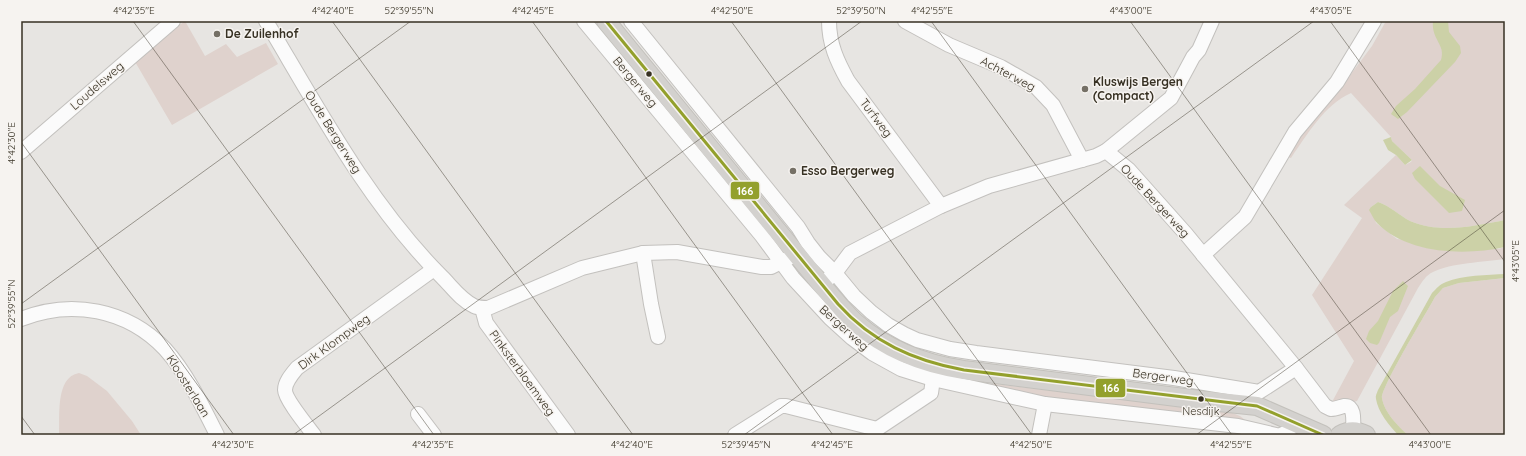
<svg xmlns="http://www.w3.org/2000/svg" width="1526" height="456" viewBox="0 0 1526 456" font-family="Quicksand,sans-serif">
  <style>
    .green { fill: #dfd2cd }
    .water { fill: #ccd1a7 }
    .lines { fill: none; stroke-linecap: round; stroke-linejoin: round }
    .minor-casing { stroke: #c3c1be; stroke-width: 16 }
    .major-casing { stroke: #c3c1bc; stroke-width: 20 }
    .minor { stroke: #fbfbfb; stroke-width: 14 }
    .major { stroke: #d3d1ce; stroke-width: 18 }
    .bus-1-casing { stroke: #f6f3f0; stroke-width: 6 }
    .bus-1 { stroke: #93a02c; stroke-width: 3 }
    .ticks { fill: none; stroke: #373123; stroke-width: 1; stroke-opacity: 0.45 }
    .poi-dot { fill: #757066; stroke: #f6f3f0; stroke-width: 1.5 }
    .bus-dot { fill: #373123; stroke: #f6f3f0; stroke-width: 1.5 }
    .labels { text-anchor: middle; stroke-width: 3; stroke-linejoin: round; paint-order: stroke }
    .bus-label { font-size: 11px; fill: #373123; stroke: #f6f3f0 }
    .poi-label { font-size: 12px; font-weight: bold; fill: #373123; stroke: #f6f3f0; text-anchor: start }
    .street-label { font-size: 12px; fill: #373123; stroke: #f6f3f0 }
    .line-badge { stroke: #f6f3f0; stroke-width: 1.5 }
    .badge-label { font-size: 11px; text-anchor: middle; font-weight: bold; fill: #fff }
    .neatline { fill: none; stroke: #373123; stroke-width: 1.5 }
    .ticks-label { font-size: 10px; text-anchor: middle; fill: #373123 }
  </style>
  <rect width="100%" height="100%" fill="#e7e5e2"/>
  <g class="green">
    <polygon points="185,21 205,56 226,44 237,57 266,43 278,64 172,125 134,60 158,40"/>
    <path d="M1386,21h119v199c-31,6 -64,14 -95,1 -11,-6 -20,-15 -32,-19l-7,5 5,16 21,16 101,10 7,-2v12c-21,3 -54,4 -72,13 -7,3 -11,10 -15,16l-61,113 -11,3 -14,-2 22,-41 -42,-66 50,-77 -18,-13 52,-50 9,10 6,-3 1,-2 -20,-19 -1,-4 -40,-44c-27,12 -44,42 -60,65l-7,-2 34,-45 30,-33 24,-32z"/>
    <path d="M1505,278v157h-97c-10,-9 -24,-23 -26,-37 -1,-11 45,-86 53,-101l8,-9 16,-5z"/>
    <path d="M79,373l8,3 20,15 25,30 9,14h-82c1,-18 -4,-58 20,-62z"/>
    <polygon points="962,380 1230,412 1240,416 1250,424 1072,403"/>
  </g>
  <g class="water">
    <path d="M1433,21h15l1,11 11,14 1,7 -6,9 -48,50 -9,7 -7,-5 5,-8 19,-17 26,-29c5,-16 -10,-20 -8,-39z"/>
    <polygon points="1391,137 1392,141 1412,160 1405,165 1396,155 1388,150 1383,140"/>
    <polygon points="1420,166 1440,186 1465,200 1462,211 1449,213 1415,179 1412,173"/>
    <path d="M1378,202c12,4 21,13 32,19 31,13 64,5 95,-1v27c-40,9 -98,7 -128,-24 -3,-3 -5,-8 -8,-13l2,-3z"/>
    <path d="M1505,274v4l-46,5 -16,5 -8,9c-8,15 -54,90 -53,101 2,14 16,28 26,37h-10c-9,-10 -20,-23 -22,-36 -1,-3 1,-6 2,-9l54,-97c4,-4 8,-9 14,-11 16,-7 42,-7 59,-8z"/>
    <polygon points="1403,281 1408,286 1398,311 1390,317 1379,343 1377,345 1370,343 1366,339 1369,331 1378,321 1393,291"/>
  </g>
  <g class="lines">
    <g class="minor-casing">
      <g id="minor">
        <path d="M266,21c53,89 103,183 176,256 10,10 19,23 32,29 4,2 9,2 14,2l94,-40 61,-15 34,-1 85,15h9l18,-9"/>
        <polyline points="584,21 762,236 793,278 830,318 852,338 872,353 901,369 933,379 1045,404 1238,426 1276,435"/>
        <polyline points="631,21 798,227 808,243 819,257 835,273 854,296 871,312 888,325 904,334 917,340 950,349 976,353 1174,378 1259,392 1296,368"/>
        <path d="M829,21c0,23 8,40 19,60l93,125"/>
        <polyline points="905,21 949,45 1001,67 1036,87 1053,105 1082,160"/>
        <polyline points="1106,151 1171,98 1193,57 1199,50 1212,21"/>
        <polyline points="21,152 173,21"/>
        <polyline points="643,253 651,304 658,337"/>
        <polyline points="1203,255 1245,217 1295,132 1337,82 1374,21"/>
        <path d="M829,278l6,-5 15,-20 91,-47 48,-20 107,-30 10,-5 23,19 57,64 110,134 29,38 6,3c4,0 9,-2 13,-3 12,-1 9,17 9,25"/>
        <polyline points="482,308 486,323 568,435"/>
        <path d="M21,319c50,-20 106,-10 144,30 21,23 38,58 52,86"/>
        <polyline points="418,414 434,435"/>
        <path d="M314,435c-6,-8 -29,-36 -29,-45 0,-8 7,-16 12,-22l137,-99"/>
        <polyline points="735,435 781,406 786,406 877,429"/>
        <polyline points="876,435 877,429 931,393 933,379"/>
        <polyline points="1039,435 1045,404"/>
        <polyline points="1281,435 1289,431"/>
      </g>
    </g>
    <g class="major-casing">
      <g id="major">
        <path d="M606,21l215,263c11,13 22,27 35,39 31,27 68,41 108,47l236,30 57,6 66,29"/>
        <path d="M1340,435c9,-5 16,-5 26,0"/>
      </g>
    </g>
    <use href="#minor" class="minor"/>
    <use href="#major" class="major"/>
    <g class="bus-1-casing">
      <path id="bus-1" d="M606,21l232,283c34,38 76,57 126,66l293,36 66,29"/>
    </g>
    <use href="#bus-1" class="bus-1"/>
  </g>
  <path class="ticks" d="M133,21l301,414M332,21l301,414M532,21l301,414M731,21l301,414M931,21l301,414M1130,21l301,414M1330,21l175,241M21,142l213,293M21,304l390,-283M21,416l14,19M293,435l569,-414M744,435l570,-414M1196,435l309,-225"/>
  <g class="poi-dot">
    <circle cx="217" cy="34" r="4"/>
    <circle cx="1085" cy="89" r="4"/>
    <circle cx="793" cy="171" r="4"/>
  </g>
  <g class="bus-dot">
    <circle cx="649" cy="74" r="3.5"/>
    <circle cx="1201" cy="399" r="3.5"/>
  </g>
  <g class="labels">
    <g class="bus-label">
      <text x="1201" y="415">Nesdijk</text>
    </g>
    <g class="poi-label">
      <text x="225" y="38">De Zuilenhof</text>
      <text x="1093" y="86">Kluswijs Bergen<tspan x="1093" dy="14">(Compact)</tspan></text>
      <text x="801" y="175">Esso Bergerweg</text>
    </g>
    <g class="street-label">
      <text transform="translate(1008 74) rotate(28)" y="4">Achterweg</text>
      <text transform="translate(635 82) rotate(50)" y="4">Bergerweg</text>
      <text transform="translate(97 86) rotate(-41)" y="4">Loudelsweg</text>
      <text transform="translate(876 118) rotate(53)" y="4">Turfweg</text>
      <text transform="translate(333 132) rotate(58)" y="4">Oude Bergerweg</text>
      <text transform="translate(1155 201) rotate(47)" y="4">Oude Bergerweg</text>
      <text transform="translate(844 328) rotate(42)" y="4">Bergerweg</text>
      <text transform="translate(334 342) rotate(-36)" y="4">Dirk Klompweg</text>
      <text transform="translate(522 373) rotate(54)" y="4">Pinksterbloemweg</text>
      <text transform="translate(1163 377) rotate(8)" y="4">Bergerweg</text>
      <text transform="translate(188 386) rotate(58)" y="4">Kloosterlaan</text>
    </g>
  </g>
  <g class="line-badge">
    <rect x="730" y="181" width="30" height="19" rx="4" fill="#93a02c"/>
    <rect x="1095" y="378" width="31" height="20" rx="4" fill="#93a02c"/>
  </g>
  <g class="badge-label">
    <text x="745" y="195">166</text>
    <text x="1111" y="392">166</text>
  </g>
  <rect width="1526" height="456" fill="none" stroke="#f6f3f0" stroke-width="44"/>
  <rect x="22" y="22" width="1482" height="412" class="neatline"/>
  <g class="ticks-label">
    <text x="134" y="14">4°42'35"E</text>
    <text x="333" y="14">4°42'40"E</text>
    <text x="409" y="14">52°39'55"N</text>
    <text x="533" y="14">4°42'45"E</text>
    <text x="732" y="14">4°42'50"E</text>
    <text x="861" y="14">52°39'50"N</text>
    <text x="932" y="14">4°42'55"E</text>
    <text x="1131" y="14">4°43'00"E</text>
    <text x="1331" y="14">4°43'05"E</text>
    <text transform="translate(11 143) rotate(-90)" y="4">4°42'30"E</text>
    <text transform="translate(1515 261) rotate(-90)" y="4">4°43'05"E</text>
    <text transform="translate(11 304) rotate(-90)" y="4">52°39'55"N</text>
    <text x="233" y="448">4°42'30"E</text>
    <text x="433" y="448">4°42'35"E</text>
    <text x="632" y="448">4°42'40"E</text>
    <text x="746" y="448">52°39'45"N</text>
    <text x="832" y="448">4°42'45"E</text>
    <text x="1031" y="448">4°42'50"E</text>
    <text x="1231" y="448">4°42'55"E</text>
    <text x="1430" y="448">4°43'00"E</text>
  </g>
</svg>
